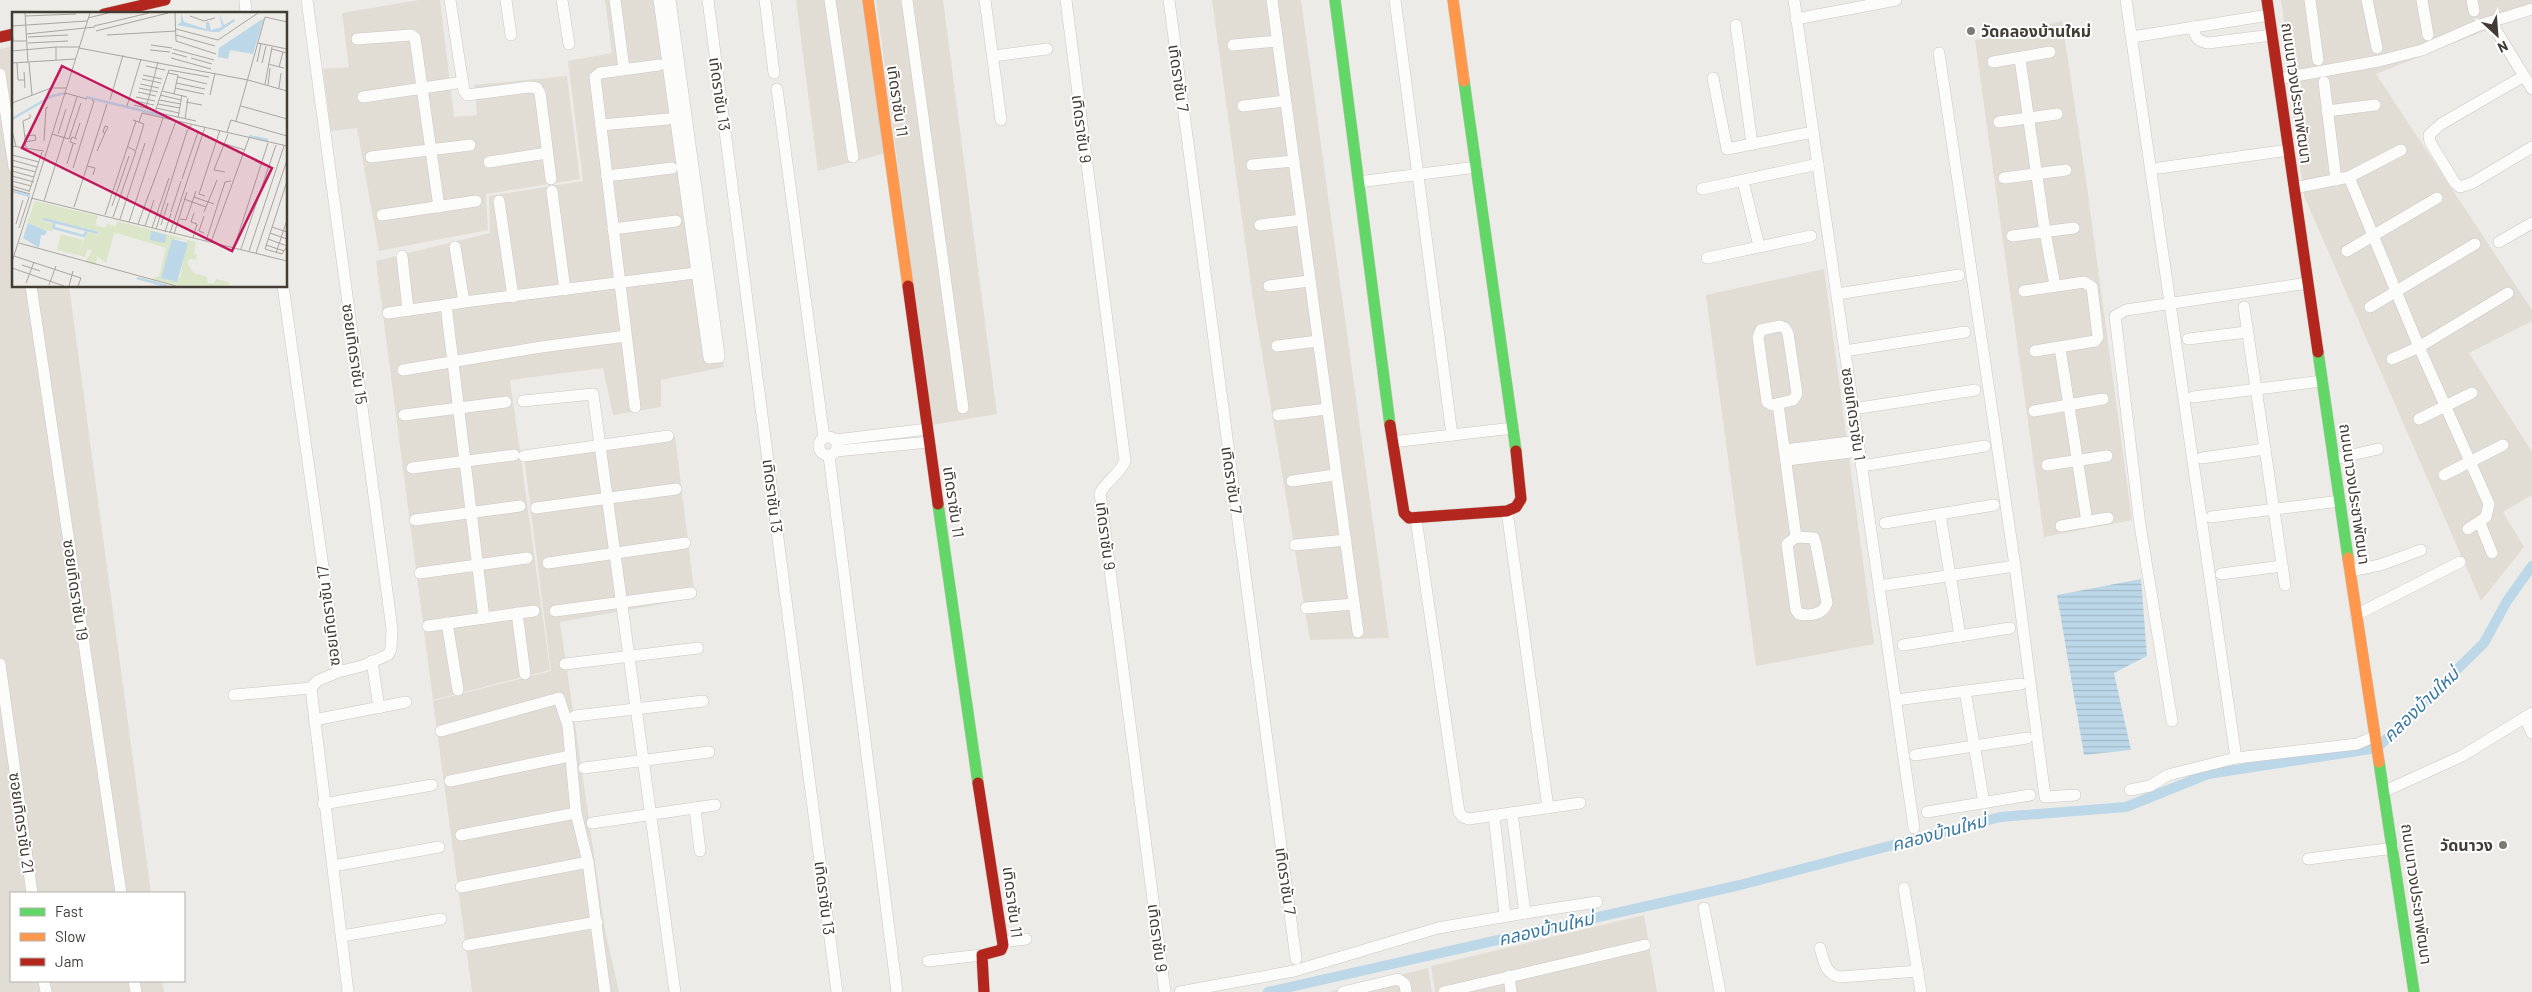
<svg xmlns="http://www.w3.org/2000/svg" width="2532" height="992" viewBox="0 0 2532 992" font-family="Barlow,'Noto Sans Thai',sans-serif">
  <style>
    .residential { fill: #e1ddd5 }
    .water { fill: url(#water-rules) }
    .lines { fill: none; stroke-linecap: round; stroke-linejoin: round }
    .canal { stroke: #bbd7e8; stroke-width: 10 }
    .street-casing { stroke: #cac7c3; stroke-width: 12 }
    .fast-casing { stroke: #ccc8bf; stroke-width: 12 }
    .slow-casing { stroke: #ccc8bf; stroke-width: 12 }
    .jam-casing { stroke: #ccc8bf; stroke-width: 12 }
    .street { stroke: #fcfcfb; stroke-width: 11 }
    .fast { stroke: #63d668; stroke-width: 11 }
    .slow { stroke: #ff974d; stroke-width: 11 }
    .jam { stroke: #b3261e; stroke-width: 11 }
    .poi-dot { fill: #7e7973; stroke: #fff; stroke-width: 2 }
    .labels { text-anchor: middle; stroke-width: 4; stroke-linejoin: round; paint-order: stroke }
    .poi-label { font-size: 16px; font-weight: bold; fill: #423c35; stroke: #fff; text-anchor: start }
    .street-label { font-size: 16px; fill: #423c35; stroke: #fff }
    .water-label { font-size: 18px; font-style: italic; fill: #3979a2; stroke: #fff }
    .inset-river { fill: none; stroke: #bbd7e8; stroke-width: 2.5 }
    .inset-road { fill: none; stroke: #a9a5a0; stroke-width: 1 }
    .view { fill: #c2185b; fill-opacity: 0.15; stroke: #c2185b; stroke-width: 2.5 }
    .inset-edge { fill: none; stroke: #423c35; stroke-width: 2.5 }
  </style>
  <defs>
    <pattern id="water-rules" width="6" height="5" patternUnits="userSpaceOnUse" patternTransform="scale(1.25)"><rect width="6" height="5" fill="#bbd7e8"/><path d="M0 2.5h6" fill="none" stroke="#a2b9c8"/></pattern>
  </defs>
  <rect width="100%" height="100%" fill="#edebe7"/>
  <g class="residential">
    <polygon points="419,0 440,0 454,117 477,115 474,85 567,76 580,179 486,194 488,230 379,251 357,128 331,131 323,69 349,67 342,13"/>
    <polygon points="605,0 676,0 690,119 724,367 661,380 661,407 613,415 603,368 510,380 550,670 433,700 376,261 490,233 489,196 583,181 568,61 612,53"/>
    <polygon points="796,0 864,0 886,153 818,171"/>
    <polygon points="876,0 943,0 997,414 932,425"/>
    <polygon points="1212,0 1301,0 1389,638 1310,640 1254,306"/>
    <polygon points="2281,0 2532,0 2532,17 2530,13 2376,74 2532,310 2532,321 2469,353 2532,452 2532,495 2503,512 2524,547 2481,601 2304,196 2289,82 2293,81"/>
    <polygon points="2062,21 2087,187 2132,520 2044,537 1975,40"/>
    <polygon points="14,46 14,286 69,286 151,893 11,893 11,981 162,981 164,992 0,992 0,49"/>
    <polygon points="1824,269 1874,644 1756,666 1706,295"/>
    <polygon points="675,436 695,598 560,622 605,930 619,992 472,992 433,701 551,671 524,456"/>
    <polygon points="1644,915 1657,992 1435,992 1431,966"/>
    <polygon points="1428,968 1432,992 1329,992"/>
  </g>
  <polygon class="water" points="2141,579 2147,656 2114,673 2131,750 2084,755 2057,595"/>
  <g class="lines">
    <polyline class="canal" points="1268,992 1740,885 2000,817 2126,807 2208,774 2377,748 2484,643 2507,601 2532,566"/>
    <g class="street-casing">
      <g id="street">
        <polyline points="245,0 246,14"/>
        <polyline points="307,0 392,629 391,649 388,655 362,666 338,672"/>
        <polyline points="450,0 464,91 467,95 529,87 537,88 540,93 551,179"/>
        <polyline points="506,0 511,35"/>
        <polyline points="562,0 569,44"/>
        <polyline points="615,0 624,69"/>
        <polyline points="659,0 709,358 719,357 719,355 670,0"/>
        <polyline points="708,0 837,992"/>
        <polyline points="765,0 774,73"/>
        <polyline points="830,0 853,157"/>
        <polyline points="907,0 963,408"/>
        <polyline points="985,0 1001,120"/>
        <path d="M1066,0l59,461c-6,14 -18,19 -25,32l65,499"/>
        <polyline points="1169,0 1296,959"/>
        <polyline points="1272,0 1358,632"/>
        <polyline points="1395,0 1452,435"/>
        <polyline points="1794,0 1914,828"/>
        <polyline points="2126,0 2236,758"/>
        <polyline points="2310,0 2318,60"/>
        <polyline points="2367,0 2377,48"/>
        <polyline points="2422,0 2428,35"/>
        <polyline points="2472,0 2474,11"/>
        <polyline points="1796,19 1896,0"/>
        <polyline points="2491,22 2532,89"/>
        <polyline points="1736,25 1752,144"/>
        <path d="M2193,27c2,10 4,14 15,16l64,-8"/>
        <polyline points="2132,37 2269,15"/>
        <polyline points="357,39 411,35 415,38 439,207"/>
        <polyline points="1233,45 1277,41"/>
        <polyline points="1939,53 2015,566 2045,797 2075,795"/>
        <polyline points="993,56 1047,49"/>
        <polyline points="2020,59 2045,232 2055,285"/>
        <polyline points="1993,62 2050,52"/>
        <polyline points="0,74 14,167"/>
        <polyline points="2524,76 2441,124 2429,135 2430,142 2455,183 2460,187 2472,183 2532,147"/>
        <polyline points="1713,78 1727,149 1813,132"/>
        <polyline points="2278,79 2379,61 2422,50 2477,26 2532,9"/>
        <polyline points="2324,82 2336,180"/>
        <polyline points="777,89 824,438"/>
        <polyline points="363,97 463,82"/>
        <polyline points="1243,106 1285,101"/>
        <polyline points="2327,111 2375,105"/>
        <polyline points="1999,122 2057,114"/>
        <polyline points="601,125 668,119"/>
        <polyline points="371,157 470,145"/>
        <polyline points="489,162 547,153"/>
        <polyline points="1252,165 1294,161"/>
        <polyline points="2159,168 2289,150"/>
        <polyline points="607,176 672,168"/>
        <polyline points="2349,177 2419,347 2489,504 2486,517 2468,529"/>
        <polyline points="2004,178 2066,170"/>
        <polyline points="1743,181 1759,246"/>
        <polyline points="1358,182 1477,167"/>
        <polyline points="2294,188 2349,177 2401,150"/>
        <polyline points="1702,189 1818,164"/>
        <polyline points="552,191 565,290"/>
        <polyline points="499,201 513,297"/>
        <polyline points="382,215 476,201"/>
        <polyline points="1260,225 1301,220"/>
        <polyline points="613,229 676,221"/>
        <polyline points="2012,236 2074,228"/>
        <polyline points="2499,242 2532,223"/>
        <polyline points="455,247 464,302 446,305 484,618"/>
        <polyline points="2347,251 2437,198"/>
        <polyline points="402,256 408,310"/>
        <polyline points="1707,258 1811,236"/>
        <polyline points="31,286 121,893"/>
        <polyline points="283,286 338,672 317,681 311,688 348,992"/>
        <polyline points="1269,286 1309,281"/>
        <polyline points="2024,291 2084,282 2092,287 2098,337 2095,341 2035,351"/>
        <polyline points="1837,294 1959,275"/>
        <polyline points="464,302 703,272"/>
        <polyline points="2244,307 2285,585"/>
        <polyline points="2370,307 2475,244"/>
        <polyline points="388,313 446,305"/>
        <polygon points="1780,326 1785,328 1788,333 1797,394 1793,400 1772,405 1767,402 1758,337 1761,330"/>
        <polyline points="2188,339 2247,332"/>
        <polyline points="1277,346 1318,341"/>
        <polyline points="2060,348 2087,522"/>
        <polyline points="1845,351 1965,332"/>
        <polyline points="2392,359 2419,347 2508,293"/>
        <polyline points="403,370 541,347 626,336"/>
        <polyline points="2193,397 2322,381"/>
        <polyline points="523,401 593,394 675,992"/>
        <polyline points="1778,404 1796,537"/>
        <polyline points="635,407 595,77 600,73 659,65"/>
        <polyline points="1853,409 1975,390"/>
        <polyline points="2034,411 2103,399"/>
        <polyline points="404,415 506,402"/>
        <polyline points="1278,415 1327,409"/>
        <polyline points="2419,419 2472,393"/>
        <circle cx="828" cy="446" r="9"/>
        <polyline points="835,440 928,429"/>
        <polyline points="1392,442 1513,428"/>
        <polyline points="1785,450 1858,441"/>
        <polyline points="836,451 929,442"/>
        <polyline points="524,456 668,436"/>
        <polyline points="829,456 897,992"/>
        <polyline points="2202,458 2265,449"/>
        <polyline points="2334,459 2378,449"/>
        <polyline points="1787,460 1859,451"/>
        <polyline points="2047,465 2107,456"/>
        <polyline points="1862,466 1985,446"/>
        <polyline points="412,468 514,455"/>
        <polyline points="2444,475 2503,445"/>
        <polyline points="1292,481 1335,475"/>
        <polyline points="536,508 676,489"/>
        <polyline points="1507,511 1548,808"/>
        <polyline points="1940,514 1960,636"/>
        <polyline points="2211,517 2340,501"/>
        <polyline points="1416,519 1459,812 1463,817 1469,819 1580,803"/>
        <polyline points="415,520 520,506"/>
        <polyline points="1885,523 1994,505"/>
        <polyline points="2480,523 2492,553"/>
        <polyline points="2061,526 2108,518"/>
        <path d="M1796,537l18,1 2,7 11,58c-4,12 -17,13 -28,11l-3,-4 -9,-66z"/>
        <polyline points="1295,545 1346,540"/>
        <polyline points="548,563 685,543"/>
        <polyline points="2350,571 2380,565 2421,550"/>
        <polyline points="420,573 527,558"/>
        <polyline points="2221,574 2282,566"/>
        <polyline points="1879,586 2015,566"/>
        <polyline points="1306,608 1354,604"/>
        <polyline points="555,611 691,593"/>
        <polyline points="517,613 525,674"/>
        <polyline points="2356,615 2460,562"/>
        <polyline points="447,623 458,690"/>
        <polyline points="428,626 534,611"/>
        <polyline points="1903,645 2010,628"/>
        <polyline points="372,661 379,708"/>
        <polyline points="0,664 32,893"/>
        <polyline points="565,664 698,648"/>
        <polyline points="1965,691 1984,803"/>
        <polyline points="234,695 311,688"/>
        <polyline points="1896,700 2021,684"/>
        <polyline points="575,716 703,701"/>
        <polyline points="2526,719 2532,733"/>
        <polyline points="314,720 406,702"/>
        <polyline points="2172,721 2140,525 2115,316 2126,310 2308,283"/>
        <polyline points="441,731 559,698 568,726 576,813 588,862 605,992"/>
        <polyline points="1915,755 2027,738"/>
        <polyline points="584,768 709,752"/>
        <polyline points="450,781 570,756"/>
        <polyline points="2130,790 2150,786 2168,775 2236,758 2357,744 2375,736"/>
        <polyline points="2385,791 2462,756 2532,713"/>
        <polyline points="323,804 432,785"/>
        <polyline points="695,808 700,851"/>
        <polyline points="1927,812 2030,795"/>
        <polyline points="1494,815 1505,915"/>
        <polyline points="592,823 715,805"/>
        <polyline points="461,835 576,813"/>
        <polyline points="2308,859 2394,848"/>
        <polyline points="333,866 439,847"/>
        <polyline points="461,887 588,862"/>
        <polyline points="1904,888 1921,992"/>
        <polyline points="1704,908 1720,992"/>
        <polyline points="1525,913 1597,902"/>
        <polyline points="342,936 441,919"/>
        <polyline points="1003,942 1026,939"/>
        <polyline points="468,945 597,922"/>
        <path d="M1820,948c4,13 5,26 20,29l78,-6"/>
        <polyline points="928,961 982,955"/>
        <polyline points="1509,976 1511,992"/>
        <polyline points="44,981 46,992"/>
        <polyline points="134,981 136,992"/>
        <polyline points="1180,992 1294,971 1438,928 1525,913 1512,813"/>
        <polyline points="1343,992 1398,979 1405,984 1406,992"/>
        <polyline points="1444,992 1645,945"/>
      </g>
    </g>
    <g class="fast-casing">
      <g id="fast">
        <polyline points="1335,0 1390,425"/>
        <polyline points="1464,81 1516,451"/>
        <polyline points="2318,352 2348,558"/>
        <polyline points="938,504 978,783"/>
        <polyline points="2379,762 2414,992"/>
      </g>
    </g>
    <g class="slow-casing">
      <g id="slow">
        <polyline points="868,0 908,286"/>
        <polyline points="1453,0 1464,81"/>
        <polyline points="2348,558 2379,762"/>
      </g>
    </g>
    <g class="jam-casing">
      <g id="jam">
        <polyline points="2267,0 2318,352"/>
        <polyline points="104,14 165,0"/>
        <polyline points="0,37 14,34"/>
        <polyline points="908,286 938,504"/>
        <polyline points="1390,425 1404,513 1409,518 1507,511 1516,507 1521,499 1516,451"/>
        <polyline points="978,783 1003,945 1001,950 982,955 984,992"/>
      </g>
    </g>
    <use href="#street" class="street"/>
    <use href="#fast" class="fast"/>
    <use href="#slow" class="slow"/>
    <use href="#jam" class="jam"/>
  </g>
  <g class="poi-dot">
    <circle cx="1971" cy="31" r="5"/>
    <circle cx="2503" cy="845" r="5"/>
  </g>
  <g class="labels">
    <g class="poi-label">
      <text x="1981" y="37">วัดคลองบ้านใหม่</text>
      <text x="2493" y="851" text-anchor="end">วัดนาวง</text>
    </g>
    <g class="street-label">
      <text transform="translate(1179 78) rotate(82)" y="6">เทิดราชัน 7</text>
      <text transform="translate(2297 93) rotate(82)" y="6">ถนนนาวงประชาพัฒนา</text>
      <text transform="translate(720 94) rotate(82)" y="6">เทิดราชัน 13</text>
      <text transform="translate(898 101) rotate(82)" y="6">เทิดราชัน 11</text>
      <text transform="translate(1082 129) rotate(83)" y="6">เทิดราชัน 9</text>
      <text transform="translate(355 354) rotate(82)" y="6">ซอยเทิดราชัน 15</text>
      <text transform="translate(1854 414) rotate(82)" y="6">ซอยเทิดราชัน 1</text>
      <text transform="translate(1232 480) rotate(82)" y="6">เทิดราชัน 7</text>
      <text transform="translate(2355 494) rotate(82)" y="6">ถนนนาวงประชาพัฒนา</text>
      <text transform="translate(773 496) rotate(83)" y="6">เทิดราชัน 13</text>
      <text transform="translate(954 502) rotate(82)" y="6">เทิดราชัน 11</text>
      <text transform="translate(1106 536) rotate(83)" y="6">เทิดราชัน 9</text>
      <text transform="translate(76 590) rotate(82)" y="6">ซอยเทิดราชัน 19</text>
      <text transform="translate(328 616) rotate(-97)" y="6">ซอยเทิดราชัน 17</text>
      <text transform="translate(22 823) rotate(82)" y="6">ซอยเทิดราชัน 21</text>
      <text transform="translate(1286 881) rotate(82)" y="6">เทิดราชัน 7</text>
      <text transform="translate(2417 894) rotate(82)" y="6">ถนนนาวงประชาพัฒนา</text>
      <text transform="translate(825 898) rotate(83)" y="6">เทิดราชัน 13</text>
      <text transform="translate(1013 902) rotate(83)" y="6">เทิดราชัน 11</text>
      <text transform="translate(1158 938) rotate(83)" y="6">เทิดราชัน 9</text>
    </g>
    <g class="water-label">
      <text transform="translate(2421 705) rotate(-44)" y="6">คลองบ้านใหม่</text>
      <text transform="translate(1939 833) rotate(-15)" y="6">คลองบ้านใหม่</text>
      <text transform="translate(1546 929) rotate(-13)" y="6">คลองบ้านใหม่</text>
    </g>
  </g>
  <g transform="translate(12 12)">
    <rect width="275" height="275" fill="#edebe7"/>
    <path d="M49,222l22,6 -5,15 -21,-5z" fill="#dbe6c9"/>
    <path d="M23,189l63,15 -3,9 10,3 2,-4 9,2 1,-5 79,21 -2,11 3,2 -1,5 -7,-1 -1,6 6,8 13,4 1,6 5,1 3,-5 13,3v4h-50l-28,-7 8,-3 7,-28 -46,-14 -6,-1 -8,30 -9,-7 -1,9 -11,-3 7,-11 -5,-2 -2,8 -7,-2 9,-23 11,3 1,-3 -56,-14 -1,3 12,3 -2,8 -25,-9zM160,227l15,1 -7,38 -6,3 -12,-4z" fill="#dbe6c9" fill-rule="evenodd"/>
    <path d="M169,1l3,9 22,7v-7h3l2,8 11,-3 -3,-14 5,12 10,-6 1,2 -16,11h-7l-35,-7 4,-3zM252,6l-11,36 -23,-4 -2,9 -10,-2 1,-9zM16,211l19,8 -2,4h-4l-2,13 -16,-10zM139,219l15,4 -1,8 -15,-3zM160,227l16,4 -11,39 -16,-4z" fill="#bbd7e8"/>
    <path class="inset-river" d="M74,85l82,20M0,107l40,-23 14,-3M237,124l19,4M0,179l18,5M31,207l55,14M42,210v6l30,8 3,-6M125,266l30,8"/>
    <path class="inset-road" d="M13,1l3,50M163,1l1,28 40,13M13,4l51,-2M178,4l14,5 11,-3M76,6l20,-5M0,14l75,-5M82,14l55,-13M164,17l42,11 40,-27M84,19l72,-18M14,22l69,-7M95,23l69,-4M164,23l39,11M1,25v4h13M16,25l40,-2M16,31l40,-2M246,31l29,6M139,33l21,3M67,36l169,32 39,11M161,37l41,11M260,37l15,4M138,38l20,2M0,39l44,-4M160,41l15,4M159,46l40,11M179,46l21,6M44,48v-13h23M245,50l4,-18M0,51l63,-4M5,51l1,17h6M17,51l3,32M250,51l4,-17M256,52l16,4M134,54l19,4M267,55l4,-15M12,60l1,16M156,61l10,2 -4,19M131,63l19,4M166,65l29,7M130,67l19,4M164,71l29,6M128,72l19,4M253,72l7,-37M256,73l2,-17M127,76l19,4M163,76l29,6M267,76l2,-15M150,79l25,6M126,80l18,4M53,81l22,6M148,83l21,5M198,83l5,-22M124,85l19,4M98,88l13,-45M147,88l22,4M123,89l19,4M174,90l16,3M0,91l39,-15h15M146,92l22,4M122,93l19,5M115,94l14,-47M229,94l46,13M134,96l12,-46M144,96l23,5M166,106l4,-23M173,107l3,-21M121,108l11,4 -8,26M184,109l-41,-9 14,-42 40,7M224,109l29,-104 22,5M127,110l3,-9 145,33M93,114l3,1 -3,6 -2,-1zM0,119l4,15M215,120l4,-12 56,16M40,122l17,5 12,-36M46,122l8,-25M13,124l10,-1 1,5 -11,2M63,126l5,-15M32,129l2,-33 2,-1M210,131l23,7M64,132l-6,-2 2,-5 5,2M0,134l32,5M14,136l-3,-27 7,-3v-4M85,139l8,-18M0,143l27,7M0,148l25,7M55,152l6,-20M0,154l24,6M75,154l8,2 -2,7M61,156l21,-67 -2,-1M0,159l22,6M213,160l-11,-2 14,-36M0,164l22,6M170,167l16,-47M0,169l19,5M275,169l-22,68 17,5 5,-8M0,174l17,5M0,177l18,5M17,180l13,-40M193,184l-6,-2 21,-64M182,185l20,7M19,186l256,63M172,187l22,8M32,189l33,-104M100,194l17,-50M62,195l33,-103M159,200l10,-31M192,200l13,-32M93,203l31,-94M192,204l-5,15 5,2M101,205l23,-66 -8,-4M108,207l25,-76M168,207l6,1 10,-29M117,210l34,-104M4,212l7,-24M126,212l38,-103M149,213l7,-22M133,214l9,-26M260,215l15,5M7,216l10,-31M140,216l17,-50M144,217l31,-98 5,-7M153,220l6,-19M158,221l35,-106M258,221l17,6M162,222l13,-42M181,226l4,-14 -6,-2 3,-9M256,227l19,7M194,229l19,-59 6,-1M199,230l38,-104M7,231l157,43M254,233l18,6M222,236l34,-105M229,237l35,-104M237,239l35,-105M244,241l31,-93M264,241l11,-33M2,244l67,22 -3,8M0,250l78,-249M10,253l18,6M0,256l52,18M14,271l8,-21M37,273l7,-19M57,274l4,-15"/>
    <path class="view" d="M50,54l210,102 -40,83 -210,-103z"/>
    <rect width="275" height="275" class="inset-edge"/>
  </g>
  <rect x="10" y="892" width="175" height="90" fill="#ffffff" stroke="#b3b1ae"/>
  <rect x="20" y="908" width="25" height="8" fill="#63d668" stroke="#b3b1ae"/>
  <text x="55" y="917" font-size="15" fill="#423c35">Fast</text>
  <rect x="20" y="933" width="25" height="8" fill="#ff974d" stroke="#b3b1ae"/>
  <text x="55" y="942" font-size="15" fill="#423c35">Slow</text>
  <rect x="20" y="958" width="25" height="8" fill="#b3261e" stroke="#b3b1ae"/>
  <text x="55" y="967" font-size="15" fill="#423c35">Jam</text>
  <g transform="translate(2497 35) rotate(154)" stroke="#ffffff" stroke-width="4" paint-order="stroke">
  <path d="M0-4L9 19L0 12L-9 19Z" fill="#423c35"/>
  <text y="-8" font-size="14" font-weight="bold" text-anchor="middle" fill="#423c35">N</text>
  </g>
</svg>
